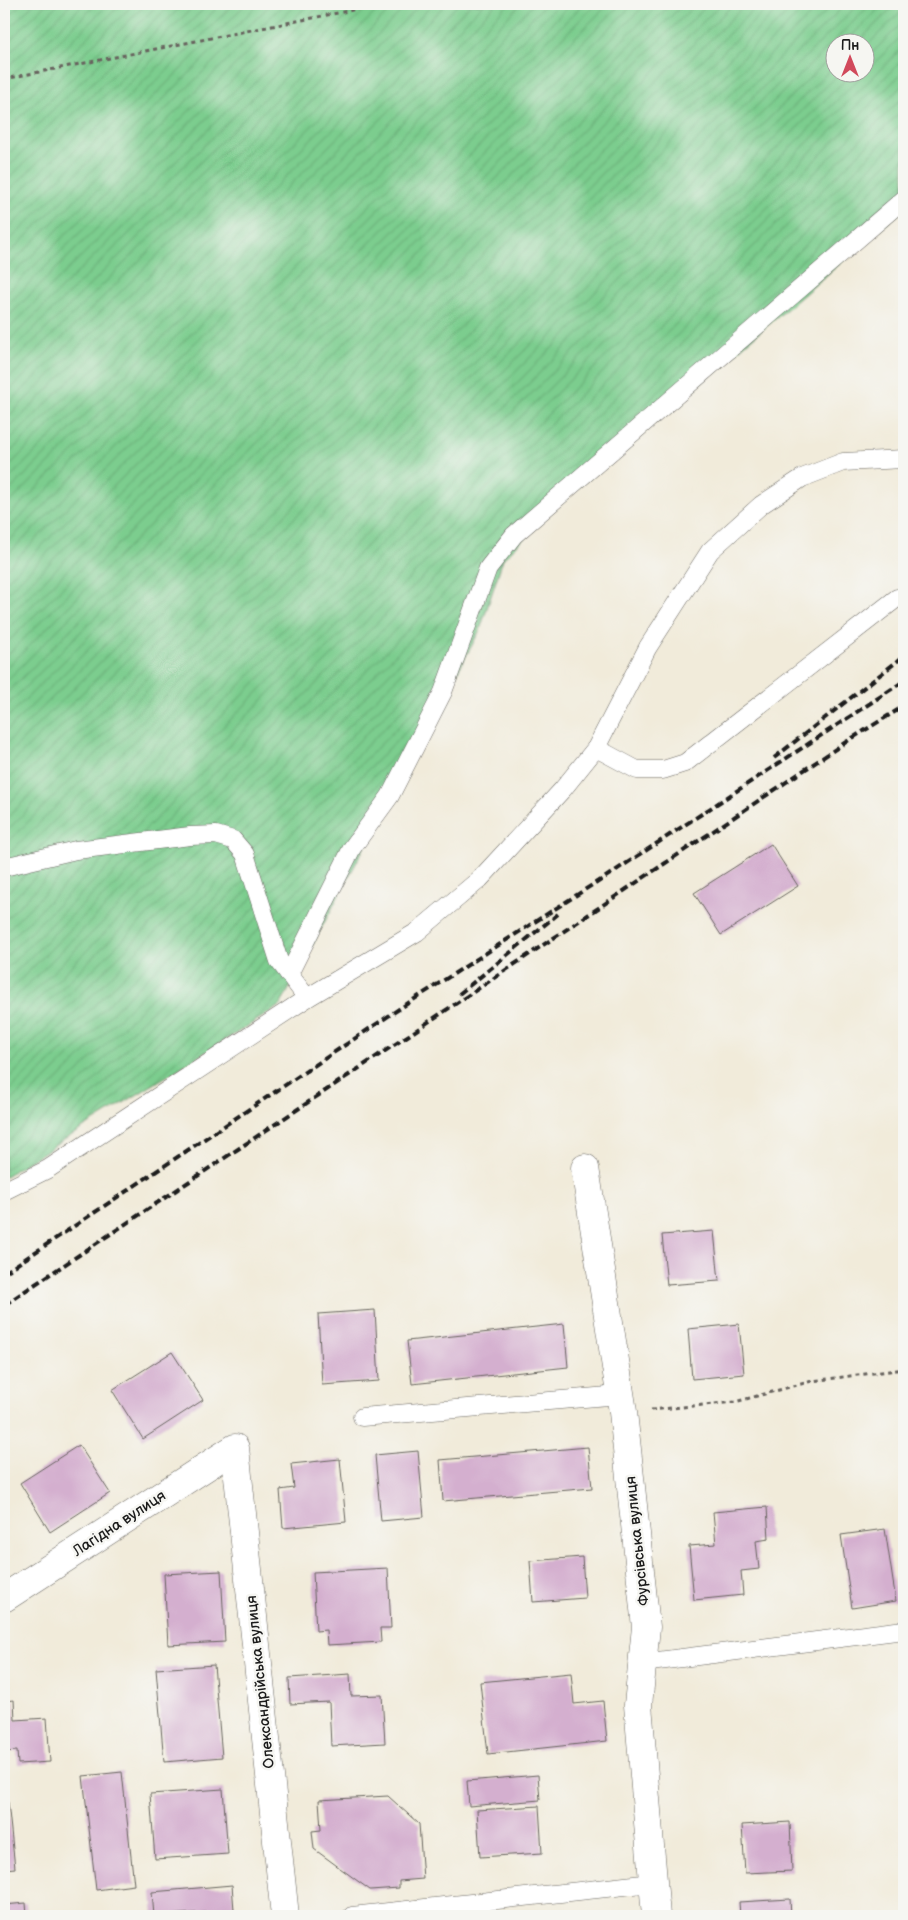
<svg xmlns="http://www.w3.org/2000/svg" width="908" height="1920" viewBox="0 0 908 1920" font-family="'Balsamiq Sans',sans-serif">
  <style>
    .garden { fill: url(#garden-furrows); stroke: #4c7455; fill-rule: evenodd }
    .building { fill: #d4afcf }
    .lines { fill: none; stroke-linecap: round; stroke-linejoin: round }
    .lane-casing { stroke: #67645e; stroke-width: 19 }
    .street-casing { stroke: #67645e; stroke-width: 29 }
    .path { stroke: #67645e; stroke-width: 3; stroke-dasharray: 4 4; stroke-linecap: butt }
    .lane { stroke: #fff; stroke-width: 18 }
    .street { stroke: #fff; stroke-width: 28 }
    .rail { stroke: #1c1c1c; stroke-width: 4; stroke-dasharray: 8 4; stroke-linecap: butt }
    .labels { text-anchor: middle; stroke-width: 5; stroke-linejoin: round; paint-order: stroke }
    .street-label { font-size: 15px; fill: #1c1c1c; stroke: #f6f6f2 }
  </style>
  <defs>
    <pattern id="garden-furrows" width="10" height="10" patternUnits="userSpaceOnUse" patternTransform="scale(1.25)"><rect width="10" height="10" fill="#7ccd8e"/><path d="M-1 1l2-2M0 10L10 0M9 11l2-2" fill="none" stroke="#6baf7a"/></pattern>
  </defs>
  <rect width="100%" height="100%" fill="#f6f6f2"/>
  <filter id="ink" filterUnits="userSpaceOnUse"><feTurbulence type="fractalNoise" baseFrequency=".02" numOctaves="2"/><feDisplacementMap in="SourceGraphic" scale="10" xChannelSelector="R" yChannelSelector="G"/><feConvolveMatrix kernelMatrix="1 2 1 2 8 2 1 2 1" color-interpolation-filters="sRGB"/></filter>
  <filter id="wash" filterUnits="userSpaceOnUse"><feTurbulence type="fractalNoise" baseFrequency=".0096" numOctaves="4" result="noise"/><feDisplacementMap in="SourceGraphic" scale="20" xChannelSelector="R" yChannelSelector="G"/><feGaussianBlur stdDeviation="1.12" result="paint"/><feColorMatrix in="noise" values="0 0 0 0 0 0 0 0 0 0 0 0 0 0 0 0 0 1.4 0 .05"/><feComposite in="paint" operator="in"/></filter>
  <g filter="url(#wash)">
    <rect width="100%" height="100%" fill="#f1ebda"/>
    <path class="garden" d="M4,4h900v205l-342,292 -59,58 -23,71 -200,376 -276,171zM836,42h30v30h-30z"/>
    <g id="blocks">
      <g class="building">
        <polygon points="771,844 798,886 721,935 694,893"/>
        <polygon points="714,1231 719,1281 667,1285 662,1235"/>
        <polygon points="375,1310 379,1381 322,1385 318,1314"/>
        <polygon points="564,1324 568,1367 412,1384 407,1341"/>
        <polygon points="739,1324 744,1374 692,1379 688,1329"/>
        <polygon points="172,1352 203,1400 143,1439 112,1390"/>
        <polygon points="79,1445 110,1493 50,1532 20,1483"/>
        <polygon points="588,1447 592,1488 443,1501 440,1460"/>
        <polygon points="418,1451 424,1517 381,1521 375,1455"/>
        <polygon points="340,1459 346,1522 283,1528 280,1490 294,1488 291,1464"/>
        <polygon points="767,1507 769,1539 756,1541 759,1569 741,1571 743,1595 694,1600 689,1546 716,1544 713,1512"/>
        <polygon points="885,1529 896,1601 852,1608 841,1535"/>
        <polygon points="582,1557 585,1598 533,1602 530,1561"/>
        <polygon points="388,1568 391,1628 380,1628 381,1642 327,1645 326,1630 316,1631 313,1572"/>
        <polygon points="221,1571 225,1642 168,1645 164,1574"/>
        <polygon points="214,1665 222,1757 164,1762 156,1669"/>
        <polygon points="571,1673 574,1704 603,1701 607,1741 488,1754 480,1682"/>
        <polygon points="350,1674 351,1696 382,1695 385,1743 331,1746 329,1702 290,1704 289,1678"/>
        <polygon points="14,1700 15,1720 47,1718 50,1762 18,1764 17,1751 4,1752 4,1701"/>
        <polygon points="122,1772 134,1885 96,1890 83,1776"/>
        <polygon points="538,1775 540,1800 469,1806 467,1781"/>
        <polygon points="223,1789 228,1854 155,1859 150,1794"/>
        <polygon points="388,1796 419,1824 423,1879 399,1881 399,1888 370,1890 314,1849 312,1831 321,1830 319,1800"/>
        <polygon points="4,1802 8,1802 15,1868 4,1869"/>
        <polygon points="539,1806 542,1853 480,1857 477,1810"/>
        <polygon points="790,1822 792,1871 745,1873 742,1825"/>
        <polygon points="232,1885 234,1910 154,1916 152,1892"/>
        <polygon points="790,1899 791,1916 740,1916 739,1902"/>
        <polygon points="26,1903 27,1916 4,1916 4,1905"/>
      </g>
    </g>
  </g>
  <g filter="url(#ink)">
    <use href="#blocks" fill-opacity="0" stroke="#67645e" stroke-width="1"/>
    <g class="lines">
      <g class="lane-casing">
        <g id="lane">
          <polyline points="596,748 637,770 663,770 685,763 897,598"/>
          <polyline points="4,867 76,850 190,836 216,835 233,840 245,854 279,961 289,974"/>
          <polyline points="307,998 289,974 352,848 390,796 443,692 488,568 514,535 904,199"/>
          <polyline points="4,1191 48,1169 307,998 417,932 480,879 563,789 596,748 648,647 710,551 761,505 802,478 843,462 904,459"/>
          <polyline points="362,1417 620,1395"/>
          <polyline points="642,1663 904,1630"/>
          <polyline points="352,1916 652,1883"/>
        </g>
      </g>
      <g class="street-casing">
        <g id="street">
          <polyline points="585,1168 623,1412 646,1627 638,1705 656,1916"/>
          <polyline points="4,1598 235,1448 285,1916"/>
        </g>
      </g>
      <g class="path">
        <polyline points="4,79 383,4"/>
        <polyline points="651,1410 735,1402 812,1381 904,1369"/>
      </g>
      <use href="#lane" class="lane"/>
      <use href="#street" class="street"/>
      <g class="rail">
        <polyline points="774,758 904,656"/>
        <polyline points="595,884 904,681"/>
        <polyline points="459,994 558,914"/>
        <polyline points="4,1273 399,1009 600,880"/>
        <polyline points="4,1305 406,1037 846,742 904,706"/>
      </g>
    </g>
  </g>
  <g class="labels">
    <g class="street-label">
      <text transform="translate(119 1523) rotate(-33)" y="5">Лагідна вулиця</text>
      <text transform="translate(637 1541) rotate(-96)" y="5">Фурсівська вулиця</text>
      <text transform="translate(260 1682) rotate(-96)" y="5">Олександрійська вулиця</text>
    </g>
  </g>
  <rect width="908" height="1920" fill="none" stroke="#f6f6f2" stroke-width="20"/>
  <g transform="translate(850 58)"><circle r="24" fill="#f6f6f2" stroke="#9f9f9c"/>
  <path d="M0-4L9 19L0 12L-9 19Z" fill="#d1495b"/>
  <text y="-8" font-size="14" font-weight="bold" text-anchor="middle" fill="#1c1c1c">Пн</text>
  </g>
</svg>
